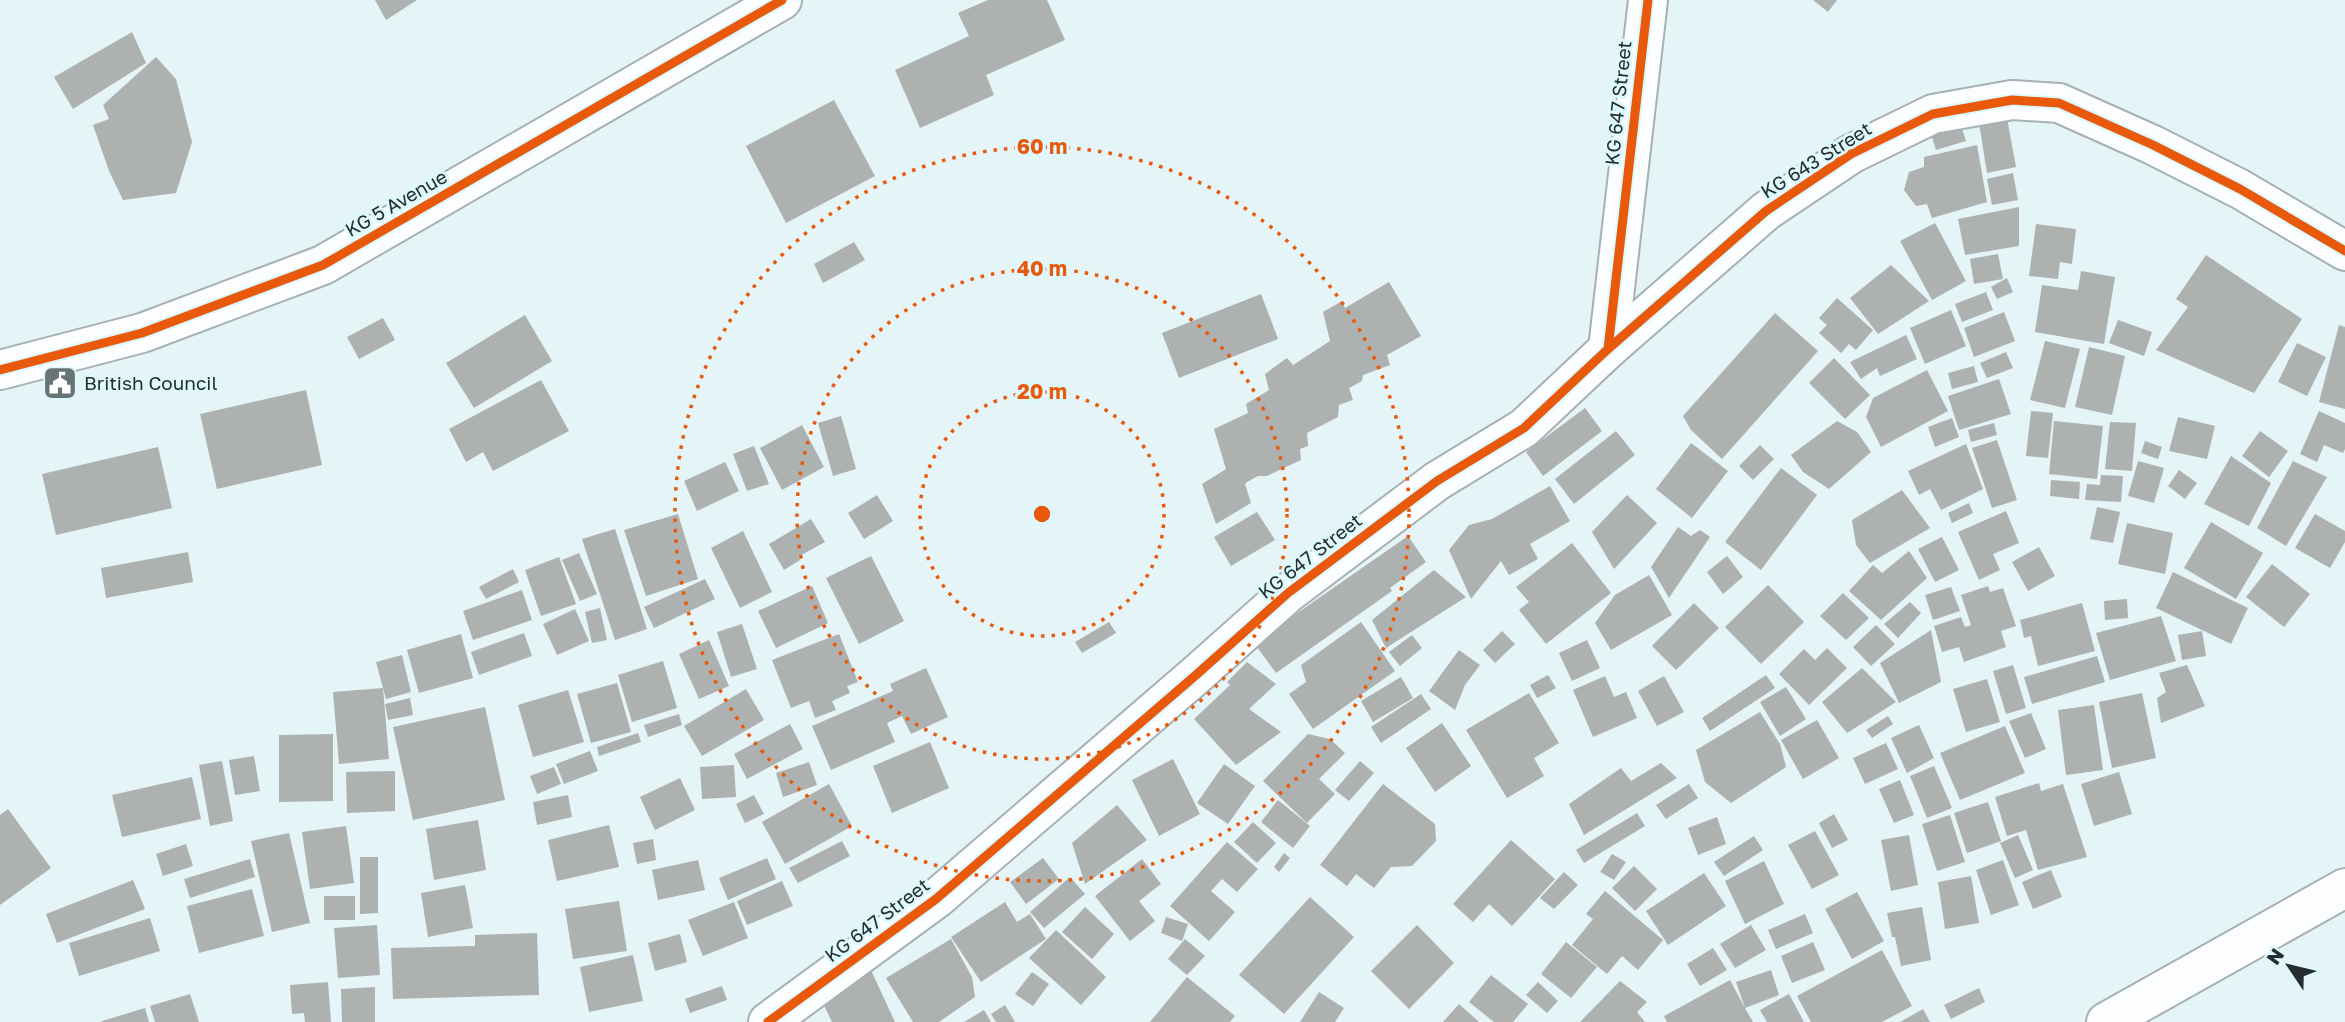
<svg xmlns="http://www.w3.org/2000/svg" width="2345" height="1022" viewBox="0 0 2345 1022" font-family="'Golos Text',sans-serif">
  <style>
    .building { fill: #adb1b0 }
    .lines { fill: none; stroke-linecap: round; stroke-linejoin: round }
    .street-casing { stroke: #a6b1b4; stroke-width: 42 }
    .street { stroke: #fbfdfe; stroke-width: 38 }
    .cycleway-casing { stroke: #def9fe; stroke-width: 13 }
    .cycleway { stroke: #e8590c; stroke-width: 9 }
    .ring { fill: none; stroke: #e8590c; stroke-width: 3.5; stroke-dasharray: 3.5 7 }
    .labels { text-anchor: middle; stroke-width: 6; stroke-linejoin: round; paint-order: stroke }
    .street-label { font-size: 19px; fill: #242e30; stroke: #def9fe }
    .poi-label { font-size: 19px; fill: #242e30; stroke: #def9fe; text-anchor: start }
    .centre { fill: #e8590c; stroke: #def9fe; stroke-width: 3.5 }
    .ring-label { font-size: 21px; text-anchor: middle; font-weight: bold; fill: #e8590c; stroke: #def9fe; stroke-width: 6; stroke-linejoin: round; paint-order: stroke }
  </style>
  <rect width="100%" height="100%" fill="#e5f4f7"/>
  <g class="building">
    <polygon points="375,0 417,0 386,20"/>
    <polygon points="988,0 1047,0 1065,40 986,75 994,95 920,128 895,70 969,36 958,13"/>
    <polygon points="1813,0 1837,0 1828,12"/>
    <polygon points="132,32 146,63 73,109 54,77"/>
    <polygon points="156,57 176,79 192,142 176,193 123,200 109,171 93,125 109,119 103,105"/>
    <polygon points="834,100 875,176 786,223 746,146"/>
    <polygon points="2007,118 2016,167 1987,173 1979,123"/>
    <polygon points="1959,119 1966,141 1936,150 1929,128"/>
    <polygon points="1977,145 1987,202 1932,218 1927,204 1916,206 1904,190 1909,172 1924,167 1924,157"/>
    <polygon points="2013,173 2018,200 1992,205 1987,179"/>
    <polygon points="2019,207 2019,246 1965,255 1958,219"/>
    <polygon points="1935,223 1966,281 1932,300 1900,241"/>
    <polygon points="2036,224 2076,229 2072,264 2060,262 2058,279 2029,276"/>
    <polygon points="854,242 865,260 823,283 814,264"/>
    <polygon points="1998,254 2003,279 1974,284 1970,259"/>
    <polygon points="2206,255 2302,319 2254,393 2156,350 2188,307 2176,299"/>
    <polygon points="1891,265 1929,301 1878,334 1850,298"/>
    <polygon points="2081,271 2115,277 2104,344 2035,332 2042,285 2078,290"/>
    <polygon points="2007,278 2013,292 1997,299 1991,287"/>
    <polygon points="1389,282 1421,336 1387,355 1390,365 1363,375 1362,381 1349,388 1353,400 1339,405 1338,417 1307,433 1308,446 1300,449 1301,460 1267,476 1258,476 1247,482 1245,484 1251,503 1216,524 1202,484 1226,469 1214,429 1248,413 1246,404 1269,390 1265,374 1287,358 1293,365 1330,341 1323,312 1342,301 1345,308"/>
    <polygon points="1986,292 1993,310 1962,322 1955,304"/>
    <polygon points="1261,294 1278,339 1179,378 1162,333"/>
    <polygon points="1837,298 1873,330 1856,350 1849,344 1841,353 1819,333 1827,325 1819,318"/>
    <polygon points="1951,310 1966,346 1925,364 1910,328"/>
    <polygon points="2004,312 2015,341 1974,357 1964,328"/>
    <polygon points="1775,313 1818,351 1722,459 1691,430 1683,416"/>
    <polygon points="525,315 552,361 474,408 446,363"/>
    <polygon points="383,318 395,340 359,359 347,337"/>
    <polygon points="2118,320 2152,332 2144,356 2109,343"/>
    <polygon points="2339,325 2345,327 2345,409 2319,402"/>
    <polygon points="1906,335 1917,359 1880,376 1877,368 1861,379 1850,362"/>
    <polygon points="2045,341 2080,349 2065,408 2030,400"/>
    <polygon points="2297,343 2326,357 2307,396 2278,382"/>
    <polygon points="2089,347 2125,356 2112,415 2075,407"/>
    <polygon points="2006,352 2013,368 1987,378 1980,363"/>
    <polygon points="1834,358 1870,395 1845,419 1809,383"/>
    <polygon points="1974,366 1978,382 1952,389 1948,373"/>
    <polygon points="1927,370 1948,411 1881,447 1866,417 1873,398"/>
    <polygon points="1999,379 2011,414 1959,430 1948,396"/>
    <polygon points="541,380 569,431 493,471 483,452 466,462 449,429"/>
    <polygon points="306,390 322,465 217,489 200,414"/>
    <polygon points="1585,408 1602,431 1543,476 1526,452"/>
    <polygon points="2031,411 2053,413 2048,458 2026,456"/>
    <polygon points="2319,411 2345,423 2345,449 2343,453 2324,445 2317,462 2300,454"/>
    <polygon points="841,416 856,469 833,476 818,423"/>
    <polygon points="2178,417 2215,426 2207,459 2169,451"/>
    <polygon points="1952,418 1959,437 1935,447 1928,427"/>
    <polygon points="1837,421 1857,432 1871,452 1829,489 1803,472 1791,455"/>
    <polygon points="2054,421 2103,426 2097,479 2049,474"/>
    <polygon points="2110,422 2136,423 2132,471 2105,469"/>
    <polygon points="1994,423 1997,435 1971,442 1968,430"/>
    <polygon points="802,425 824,467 782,490 760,448"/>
    <polygon points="1616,431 1635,455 1574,504 1555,479"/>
    <polygon points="2260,431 2288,451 2269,477 2242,456"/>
    <polygon points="1997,440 2017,500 1992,508 1972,448"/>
    <polygon points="2145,441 2162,447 2158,459 2141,453"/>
    <polygon points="1691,443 1728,471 1692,518 1656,489"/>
    <polygon points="1966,444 1983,489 1941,510 1930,489 1919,495 1908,471"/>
    <polygon points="1760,445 1774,459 1753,480 1739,466"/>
    <polygon points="754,446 769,484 747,491 733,454"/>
    <polygon points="158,447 172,508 56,535 42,474"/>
    <polygon points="2231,456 2271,483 2249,526 2204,504"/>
    <polygon points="2138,461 2164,468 2154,503 2128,496"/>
    <polygon points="2293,461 2327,477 2286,546 2257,528"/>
    <polygon points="725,462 739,491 697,511 684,481"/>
    <polygon points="1781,468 1817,495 1761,570 1725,542"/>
    <polygon points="2179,470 2197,483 2185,499 2168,486"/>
    <polygon points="2101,475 2123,476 2121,502 2085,500 2087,484 2100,485"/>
    <polygon points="2051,480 2080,482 2079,499 2050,496"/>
    <polygon points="1550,486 1570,521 1530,544 1538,559 1509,575 1501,561 1471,599 1449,550 1469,525 1492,519"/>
    <polygon points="1902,490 1930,528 1870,563 1856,545 1852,520"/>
    <polygon points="877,495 893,521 864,539 848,513"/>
    <polygon points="1627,495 1657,523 1614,569 1592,532"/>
    <polygon points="1969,503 1973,513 1952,523 1948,513"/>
    <polygon points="2097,507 2120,512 2113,543 2090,539"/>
    <polygon points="2006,511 2019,543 1993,554 2000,570 1979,580 1958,532"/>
    <polygon points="1257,512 1275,540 1231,566 1214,537"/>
    <polygon points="678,514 698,579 646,596 624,530"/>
    <polygon points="2315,514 2345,531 2345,542 2330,568 2295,548"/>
    <polygon points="811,519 825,542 798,557 800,560 784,570 769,544"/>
    <polygon points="2211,522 2263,553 2236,599 2184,568"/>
    <polygon points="2127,523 2173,533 2165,574 2118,564"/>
    <polygon points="1678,527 1691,536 1700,530 1710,537 1669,598 1651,567"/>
    <polygon points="615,529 647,629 615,640 582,539"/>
    <polygon points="743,531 772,592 740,608 711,548"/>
    <polygon points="1408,536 1426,562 1390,588 1392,591 1276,673 1254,643"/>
    <polygon points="1942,537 1959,570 1935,582 1918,549"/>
    <polygon points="1572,543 1611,593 1546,644 1519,610 1529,602 1516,587"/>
    <polygon points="2039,547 2055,576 2028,591 2012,562"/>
    <polygon points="1909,551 1927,578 1881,620 1849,591 1873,565 1882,573"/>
    <polygon points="188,552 193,582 106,598 101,568"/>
    <polygon points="579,553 597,594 580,601 562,560"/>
    <polygon points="871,556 904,621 859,644 826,578"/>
    <polygon points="1727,556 1743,577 1723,594 1707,572"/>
    <polygon points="559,557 576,604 541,616 525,570"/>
    <polygon points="2272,564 2310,594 2284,627 2246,597"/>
    <polygon points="513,569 519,582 486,599 479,587"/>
    <polygon points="1434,570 1466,597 1386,648 1372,620"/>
    <polygon points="2173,572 2248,608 2231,644 2156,608"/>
    <polygon points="1649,575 1672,615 1611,650 1595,623 1615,595"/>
    <polygon points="705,579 715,599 654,628 644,607"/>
    <polygon points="1768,585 1804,622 1761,664 1725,627"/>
    <polygon points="812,586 828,623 776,648 758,611"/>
    <polygon points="1988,586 1990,592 2003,588 2016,626 2001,631 2006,647 1964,662 1959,647 1942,652 1934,626 1961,617 1965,627 1971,625 1961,595"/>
    <polygon points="1951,587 1960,611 1933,620 1925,595"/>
    <polygon points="522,590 532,620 473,640 463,611"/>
    <polygon points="1843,593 1869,618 1846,640 1820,616"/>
    <polygon points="2127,599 2128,618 2105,620 2104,601"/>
    <polygon points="1910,602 1921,613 1898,638 1884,624"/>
    <polygon points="1694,603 1719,628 1676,670 1652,646"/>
    <polygon points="2082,603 2095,651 2038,666 2031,636 2024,638 2020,620"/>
    <polygon points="600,608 607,640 592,643 585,612"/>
    <polygon points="575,609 589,641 557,655 543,624"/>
    <polygon points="2161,616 2176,661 2110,680 2096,633"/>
    <polygon points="1109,622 1116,633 1082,653 1075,642"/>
    <polygon points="1361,622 1395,671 1313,729 1289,694 1306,682 1301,665"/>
    <polygon points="742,624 757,669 731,677 717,632"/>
    <polygon points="1876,625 1895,644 1871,666 1853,647"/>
    <polygon points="1931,630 1941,682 1899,703 1880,663"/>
    <polygon points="1502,631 1515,644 1495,663 1483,650"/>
    <polygon points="2202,631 2206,656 2182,660 2178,635"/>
    <polygon points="524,633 532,656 479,675 471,652"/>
    <polygon points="461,634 473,678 419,693 407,650"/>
    <polygon points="839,634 858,682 847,686 850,693 832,701 836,710 815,718 809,701 791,708 772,660"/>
    <polygon points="1412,635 1422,648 1400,666 1389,652"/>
    <polygon points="709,640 729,686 699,699 679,654"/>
    <polygon points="1587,640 1600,668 1572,681 1559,653"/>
    <polygon points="1827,648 1847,668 1809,705 1779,674 1804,649 1815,660"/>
    <polygon points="1459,650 1480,665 1465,685 1455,710 1429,691"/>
    <polygon points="402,655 411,692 386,699 383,688 389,759 339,764 333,692 383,688 376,662"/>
    <polygon points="2097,656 2105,682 2032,704 2024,677"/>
    <polygon points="663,661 677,708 632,722 618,675"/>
    <polygon points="1247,662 1276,684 1249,709 1281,732 1236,765 1194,719 1230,685 1227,682"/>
    <polygon points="2013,665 2026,708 2006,714 1993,671"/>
    <polygon points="2187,665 2205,706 2161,723 2157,698 2166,692 2159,673"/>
    <polygon points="926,668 948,717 911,734 902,716 887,723 895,742 831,770 812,726 893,691 890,684"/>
    <polygon points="1862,668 1896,702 1847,733 1822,702"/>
    <polygon points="1548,675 1556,688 1537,698 1530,685"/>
    <polygon points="1766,675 1775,688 1710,731 1702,718"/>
    <polygon points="1605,676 1614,697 1626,692 1637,718 1593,737 1573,690"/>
    <polygon points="1664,676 1684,712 1657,726 1638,691"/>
    <polygon points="1401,677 1413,698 1373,722 1361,701"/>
    <polygon points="1987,679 2000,722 1966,732 1953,689"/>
    <polygon points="617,683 631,732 591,743 577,694"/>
    <polygon points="1786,687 1806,719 1780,736 1760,702"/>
    <polygon points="746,689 764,720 702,756 684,726"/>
    <polygon points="568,690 584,742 533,757 518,705"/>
    <polygon points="1529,693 1559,743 1534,758 1544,776 1507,798 1466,730"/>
    <polygon points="2142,693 2156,758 2112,768 2099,702"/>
    <polygon points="1421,694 1431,709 1381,743 1371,727"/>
    <polygon points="410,698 413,715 388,720 385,704"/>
    <polygon points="2094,705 2103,770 2066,775 2058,710"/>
    <polygon points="485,707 505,800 413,820 393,727"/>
    <polygon points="1760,712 1780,744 1786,767 1731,803 1705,782 1696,750"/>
    <polygon points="2031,713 2046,749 2025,758 2009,721"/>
    <polygon points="679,714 682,725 648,737 644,725"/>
    <polygon points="1888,716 1893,724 1872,738 1866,730"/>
    <polygon points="1817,720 1839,758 1803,779 1781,740"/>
    <polygon points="1442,723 1471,766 1435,792 1406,748"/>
    <polygon points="790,724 803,749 747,779 734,754"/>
    <polygon points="1919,725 1934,758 1907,773 1891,738"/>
    <polygon points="2005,726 2025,773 1960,800 1940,753"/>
    <polygon points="638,733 641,742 599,756 597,747"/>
    <polygon points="333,734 333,801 279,802 279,735"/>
    <polygon points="1308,734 1330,739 1345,753 1319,779 1335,794 1307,823 1263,781"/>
    <polygon points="930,742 949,788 892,813 873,766"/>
    <polygon points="1886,743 1898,769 1865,784 1853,758"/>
    <polygon points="590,751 598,771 564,784 556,764"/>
    <polygon points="254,756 260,791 235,795 229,760"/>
    <polygon points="1173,759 1200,814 1159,836 1132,780"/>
    <polygon points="222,761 233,821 210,826 199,765"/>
    <polygon points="1360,761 1374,773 1349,801 1335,790"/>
    <polygon points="809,762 817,785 783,797 776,773"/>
    <polygon points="1661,763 1677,778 1584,835 1569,804 1621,768 1631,781"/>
    <polygon points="1224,764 1255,786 1228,824 1197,803"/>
    <polygon points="734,765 736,797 702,799 700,767"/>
    <polygon points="1934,766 1952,808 1927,818 1910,776"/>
    <polygon points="554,767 561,784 537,794 530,776"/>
    <polygon points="395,771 395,811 347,813 346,772"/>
    <polygon points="2119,772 2132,814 2094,826 2081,784"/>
    <polygon points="192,777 201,819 122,837 112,795"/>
    <polygon points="680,778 695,810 655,830 640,797"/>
    <polygon points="1900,780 1914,815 1894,823 1879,789"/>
    <polygon points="2039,783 2041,791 2063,784 2087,857 2038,870 2026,830 2007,836 1995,797"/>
    <polygon points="829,784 852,826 785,864 762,822"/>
    <polygon points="1383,784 1435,824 1436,841 1412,866 1391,867 1374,888 1356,874 1347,886 1320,865"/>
    <polygon points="1689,784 1698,798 1666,819 1656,805"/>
    <polygon points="568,795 572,817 537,825 533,802"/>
    <polygon points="754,795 764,814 745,823 736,804"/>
    <polygon points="1278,800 1310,826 1293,848 1261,822"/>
    <polygon points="1988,802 2001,841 1967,853 1954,813"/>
    <polygon points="1117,805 1147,840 1085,884 1072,843"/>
    <polygon points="8,809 51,868 0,905 0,815"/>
    <polygon points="1637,813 1645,826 1584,863 1576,850"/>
    <polygon points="1834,814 1848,840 1832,848 1819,823"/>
    <polygon points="1950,815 1965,862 1937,871 1922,824"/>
    <polygon points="1717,817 1726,844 1698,855 1688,828"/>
    <polygon points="478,820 486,870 434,880 426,829"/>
    <polygon points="1253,822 1276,843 1257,863 1234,842"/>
    <polygon points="609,825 619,867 557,881 548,840"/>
    <polygon points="346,826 354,883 310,889 302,832"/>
    <polygon points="1815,831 1839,875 1812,889 1788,845"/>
    <polygon points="289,833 310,923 272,932 251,841"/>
    <polygon points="1909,835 1918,885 1891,891 1881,840"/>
    <polygon points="2018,835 2033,870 2015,878 2000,843"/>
    <polygon points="1754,836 1763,850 1724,876 1714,862"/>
    <polygon points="653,839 656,860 637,864 633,843"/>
    <polygon points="1511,840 1555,879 1512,926 1489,904 1473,922 1453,904"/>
    <polygon points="842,841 850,856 798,883 789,868"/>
    <polygon points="1227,842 1258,869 1237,892 1222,879 1211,891 1235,912 1209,941 1170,906"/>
    <polygon points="186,844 193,866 163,876 156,854"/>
    <polygon points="1284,853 1290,858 1279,872 1274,867"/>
    <polygon points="1612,854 1626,862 1614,880 1600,872"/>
    <polygon points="360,857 378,857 378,913 360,914"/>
    <polygon points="767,858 776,879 728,900 719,878"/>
    <polygon points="1043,858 1059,879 1026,904 1010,882"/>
    <polygon points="250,859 255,877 190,898 184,879"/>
    <polygon points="1142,859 1161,884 1139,901 1155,921 1130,941 1095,896"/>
    <polygon points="698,860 705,890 658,900 652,870"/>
    <polygon points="2003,860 2019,905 1991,915 1976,870"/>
    <polygon points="1764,861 1784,904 1745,924 1725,881"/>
    <polygon points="1634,866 1657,889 1635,911 1612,888"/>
    <polygon points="2051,870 2062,897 2033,909 2022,882"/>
    <polygon points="1564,872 1578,885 1554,909 1540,898"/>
    <polygon points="1704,873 1726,906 1668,945 1646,911"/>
    <polygon points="1971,876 1979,923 1945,929 1938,882"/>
    <polygon points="1070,877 1085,894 1044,928 1030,912"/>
    <polygon points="133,880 145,909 57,943 46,914"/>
    <polygon points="782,881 793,906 747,925 737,901"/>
    <polygon points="465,885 473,928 428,937 421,893"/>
    <polygon points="252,889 264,936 199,953 187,906"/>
    <polygon points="1605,891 1663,940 1638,970 1622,956 1607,974 1572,945 1593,919 1586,914"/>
    <polygon points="1857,892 1884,941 1852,959 1825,909"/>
    <rect x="324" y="896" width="31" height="24"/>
    <polygon points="1310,897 1354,937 1284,1014 1239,975"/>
    <polygon points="619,901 627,951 573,959 565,909"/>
    <polygon points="734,902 748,938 703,956 688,920"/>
    <polygon points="1005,902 1017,922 1030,914 1046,939 981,982 951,937"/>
    <polygon points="1085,907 1114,934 1092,959 1062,932"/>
    <polygon points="1922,907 1931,960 1901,966 1895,937 1892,937 1887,913"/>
    <polygon points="1805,914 1813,933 1776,949 1768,930"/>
    <polygon points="1166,917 1188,924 1182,941 1161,933"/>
    <polygon points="150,918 160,951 79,976 69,943"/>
    <polygon points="377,925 380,975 338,978 334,928"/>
    <polygon points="1417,925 1454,963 1409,1009 1371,971"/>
    <polygon points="1751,925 1766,950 1735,968 1720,944"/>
    <polygon points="1056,930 1106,977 1081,1005 1029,958"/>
    <polygon points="537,933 539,995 393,999 391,948 475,946 475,935"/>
    <polygon points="680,934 687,962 655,971 648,943"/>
    <polygon points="951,939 972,977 975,997 939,1022 913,1022 886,978"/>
    <polygon points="1185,939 1205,956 1187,975 1168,959"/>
    <polygon points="1566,942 1597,967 1571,998 1541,974"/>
    <polygon points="1813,942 1825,970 1792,983 1781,956"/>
    <polygon points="1713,948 1727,970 1700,986 1687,964"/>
    <polygon points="1882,950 1912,1006 1882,1022 1811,1022 1797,996"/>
    <polygon points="633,955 643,1001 589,1012 580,967"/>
    <polygon points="869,966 895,1022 832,1022 817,991"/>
    <polygon points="1771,970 1779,995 1745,1008 1753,1022 1667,1022 1664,1016 1730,980 1745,1008 1736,982"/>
    <polygon points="1032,972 1049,984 1033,1006 1015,994"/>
    <polygon points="1491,975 1528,1004 1513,1022 1494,1022 1469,1002"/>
    <polygon points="1187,977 1235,1016 1230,1022 1150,1022"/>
    <polygon points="1620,981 1647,1002 1637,1012 1645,1022 1580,1022"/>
    <polygon points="328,982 331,1022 305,1022 304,1013 292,1014 290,985"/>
    <polygon points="1538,982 1558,1001 1547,1013 1526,995"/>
    <polygon points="722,986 727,1000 690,1013 685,999"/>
    <polygon points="375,987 375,1022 342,1022 341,989"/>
    <polygon points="1979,988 1985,1002 1951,1019 1944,1005"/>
    <polygon points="1319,992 1344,1008 1335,1022 1300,1022"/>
    <polygon points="190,994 199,1022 155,1022 150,1006"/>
    <polygon points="1789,994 1804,1022 1767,1022 1760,1010"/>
    <polygon points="1459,1004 1479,1022 1443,1022"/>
    <polygon points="1005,1005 1015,1022 996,1022 991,1014"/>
    <polygon points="145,1008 149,1022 102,1022 102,1021"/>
    <polygon points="1923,1009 1930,1022 1900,1022"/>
    <polygon points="984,1010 991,1022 964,1022"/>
  </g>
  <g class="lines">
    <g class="street-casing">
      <g id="street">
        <polyline points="1608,349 1766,211 1851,154 1933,114 2012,100 2059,103 2153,145 2240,189 2345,251"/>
        <polyline points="0,370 142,333 323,265 782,0"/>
        <polyline points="768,1022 936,899 1196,675 1288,593 1437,481 1524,428 1608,349 1648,0"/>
        <polyline points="2106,1022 2345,888"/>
      </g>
    </g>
    <use href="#street" class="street"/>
    <g class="cycleway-casing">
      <g id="cycleway">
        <polyline points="1608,349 1766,211 1851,154 1933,114 2012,100 2059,103 2153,145 2240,189 2345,251"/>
        <polyline points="0,370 142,333 323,265 782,0"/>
        <polyline points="768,1022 936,899 1196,675 1288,593 1437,481 1524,428 1608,349 1648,0"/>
      </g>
    </g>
    <use href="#cycleway" class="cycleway"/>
  </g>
  <g class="ring">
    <circle cx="1042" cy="514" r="122"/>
    <circle cx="1042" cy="514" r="245"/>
    <circle cx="1042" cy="514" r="367"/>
  </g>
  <defs>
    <g id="civic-square" transform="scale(1.75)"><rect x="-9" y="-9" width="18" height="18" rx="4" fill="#687376" stroke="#def9fe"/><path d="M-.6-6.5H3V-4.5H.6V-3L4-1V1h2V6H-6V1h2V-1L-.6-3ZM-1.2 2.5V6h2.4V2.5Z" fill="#fff"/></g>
  </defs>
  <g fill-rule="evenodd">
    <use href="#civic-square" x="60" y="383"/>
  </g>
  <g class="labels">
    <g class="street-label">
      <text transform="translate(1618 103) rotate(-84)" y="7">KG 647 Street</text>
      <text transform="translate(1816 160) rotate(-32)" y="7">KG 643 Street</text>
      <text transform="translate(396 203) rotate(-30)" y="7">KG 5 Avenue</text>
      <text transform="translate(1310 556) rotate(-38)" y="7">KG 647 Street</text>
      <text transform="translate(877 920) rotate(-37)" y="7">KG 647 Street</text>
    </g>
    <g class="poi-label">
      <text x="84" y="390">British Council</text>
    </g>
  </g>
  <circle cx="1042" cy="514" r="10" class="centre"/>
  <g class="ring-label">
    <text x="1042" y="154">60 m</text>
    <text x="1042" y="276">40 m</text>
    <text x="1042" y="399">20 m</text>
  </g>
  <g transform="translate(2289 966) rotate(305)" stroke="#def9fe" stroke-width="5" paint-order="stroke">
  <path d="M0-5L12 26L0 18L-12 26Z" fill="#242e30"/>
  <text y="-10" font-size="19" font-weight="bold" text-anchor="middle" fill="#242e30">N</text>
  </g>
</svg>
